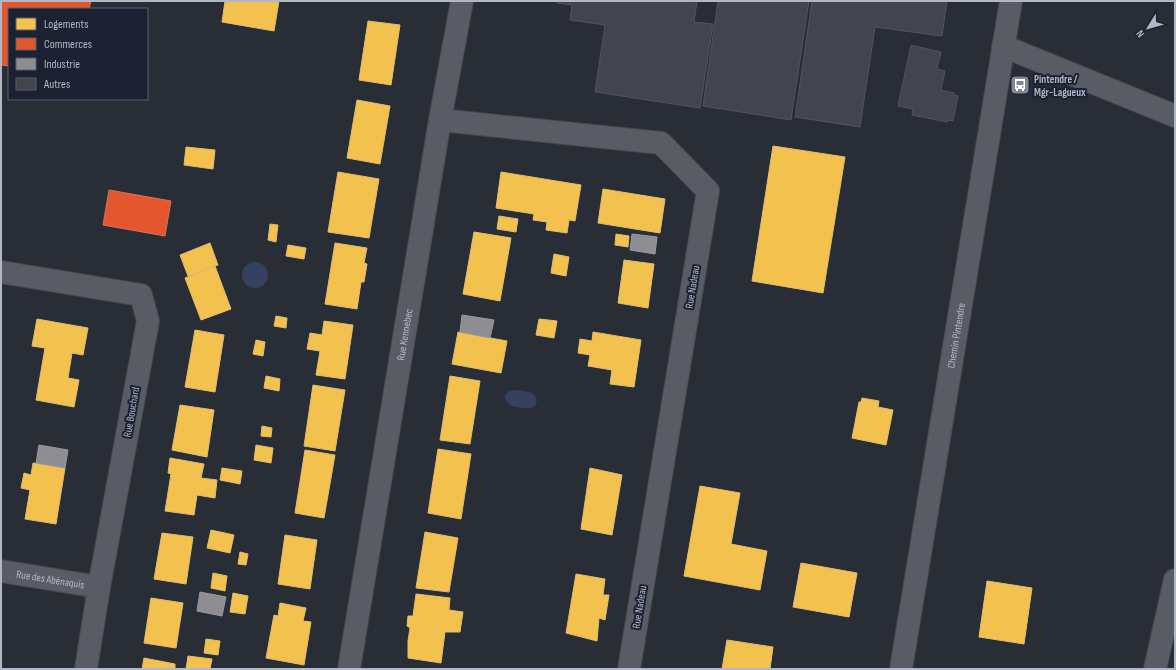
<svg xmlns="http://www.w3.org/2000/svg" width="1176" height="670" viewBox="0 0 1176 670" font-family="'Sofia Sans Condensed',sans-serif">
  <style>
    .water { fill: #35415f }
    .homes { fill: #f2c14e; stroke: #dfbe73 }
    .shops { fill: #e4572e; stroke: #d5745c }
    .industry { fill: #8d8d92; stroke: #989aa2 }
    .building { fill: #42454e; stroke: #51545e }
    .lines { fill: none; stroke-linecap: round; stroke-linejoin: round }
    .minor-casing { stroke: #45484f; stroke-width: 24 }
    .tertiary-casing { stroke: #45484f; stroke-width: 24 }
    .minor { stroke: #595c65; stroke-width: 22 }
    .tertiary { stroke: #595c65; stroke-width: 22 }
    .labels { text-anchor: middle; stroke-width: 4; stroke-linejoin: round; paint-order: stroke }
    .poi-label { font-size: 11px; font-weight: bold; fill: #b2b7c8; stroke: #1c2231; text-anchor: start }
    .street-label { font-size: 11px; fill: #b2b7c8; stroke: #1c2231 }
  </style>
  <rect width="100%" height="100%" fill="#292d36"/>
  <g class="water">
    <circle cx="255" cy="275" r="13"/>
    <path d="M514,390c10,1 19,0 23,10l-2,6c-6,4 -21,2 -26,-2 -3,-2 -4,-5 -4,-9l4,-4z"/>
  </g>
  <g class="homes">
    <polygon points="225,1 279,1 274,31 222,22"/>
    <polygon points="368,21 400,25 391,85 359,80"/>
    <polygon points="357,100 390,106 380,164 347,158"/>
    <polygon points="773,146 845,157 823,293 752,281"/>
    <polygon points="186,147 215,150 213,169 184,165"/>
    <polygon points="338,172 379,179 369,238 328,232"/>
    <polygon points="501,172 581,185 575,221 569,220 567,233 546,230 547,222 533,220 534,214 496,208"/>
    <polygon points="603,189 665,199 660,233 598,223"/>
    <polygon points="499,216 518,219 516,232 497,229"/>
    <polygon points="270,224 278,225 276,242 268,240"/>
    <polygon points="474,232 511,238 500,301 463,294"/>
    <polygon points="616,234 629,236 628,247 615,245"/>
    <polygon points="210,243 218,265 188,276 180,255"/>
    <polygon points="335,243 367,248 364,263 367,264 364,282 361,282 357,309 325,304"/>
    <polygon points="288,245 306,248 304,259 286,256"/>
    <polygon points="554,254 569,257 566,276 551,273"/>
    <polygon points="624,260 654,264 648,308 618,303"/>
    <polygon points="215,266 231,309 201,320 185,278"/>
    <polygon points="276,316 287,318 286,328 274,326"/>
    <polygon points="37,319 88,328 83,355 72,353 68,378 79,380 74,407 36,400 45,348 32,346"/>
    <polygon points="539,319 557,321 554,338 536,335"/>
    <polygon points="324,321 353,325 345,379 316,375 320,351 307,349 310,333 322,335"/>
    <polygon points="195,330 224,335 215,392 185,387"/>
    <polygon points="458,332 507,341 501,373 452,364"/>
    <polygon points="593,332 641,340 634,387 610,384 612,370 588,366 590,355 578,353 580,339 592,341"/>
    <polygon points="256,340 265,342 263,356 253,354"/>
    <polygon points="266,376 280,379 279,391 264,388"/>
    <polygon points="450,376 480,381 470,444 440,440"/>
    <polygon points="313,385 345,390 335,451 304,446"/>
    <polygon points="862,398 879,401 878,407 893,410 886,445 852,438 859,402 861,402"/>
    <polygon points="180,405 214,410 207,457 172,450"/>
    <polygon points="262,426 272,428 271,437 261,436"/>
    <polygon points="256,445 273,448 271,463 254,460"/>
    <polygon points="438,449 471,454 461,519 428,513"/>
    <polygon points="305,450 335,455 324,518 295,513"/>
    <polygon points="170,458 204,464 201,478 217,480 215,498 197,495 194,515 165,511 171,474 168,473"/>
    <polygon points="33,463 65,468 56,524 25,519 30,490 21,488 24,473 31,475"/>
    <polygon points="222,468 242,471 240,484 220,480"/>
    <polygon points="590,468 622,475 612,535 581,529"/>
    <polygon points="700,486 740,493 731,544 767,551 760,590 684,576"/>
    <polygon points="211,530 234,535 230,553 207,548"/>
    <polygon points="425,532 458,538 449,592 416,588"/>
    <polygon points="162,533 193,537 186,584 154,579"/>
    <polygon points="285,535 317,540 310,589 278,584"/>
    <polygon points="240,552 248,554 246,565 238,564"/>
    <polygon points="801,563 857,573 849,617 793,607"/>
    <polygon points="213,573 227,576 225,591 211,588"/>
    <polygon points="576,574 605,579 603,595 609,595 605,620 599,618 597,641 566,633"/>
    <polygon points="987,581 1032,588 1024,644 979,637"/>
    <polygon points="233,593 248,596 245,614 230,612"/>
    <polygon points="416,594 450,598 449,610 463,612 460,632 445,632 441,663 408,658 408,641 410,628 407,626 408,616 413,616"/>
    <polygon points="151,598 183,603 176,648 144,643"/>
    <polygon points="280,603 306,608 303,621 311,622 304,665 266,658 274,615 278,616"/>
    <polygon points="206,639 220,641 218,655 204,653"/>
    <polygon points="727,640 773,647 770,669 722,669"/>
    <polygon points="188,656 212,659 210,669 186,669"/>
    <polygon points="144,658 175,664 175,669 142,669"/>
  </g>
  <g class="shops">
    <polygon points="1,1 91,1 89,9 9,9 9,66 1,65"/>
    <polygon points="109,190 171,201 165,236 103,225"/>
  </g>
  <g class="industry">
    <polygon points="632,234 657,237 655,254 630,250"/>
    <polygon points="462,315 494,320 490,338 460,332"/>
    <polygon points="39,445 68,450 65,468 36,463"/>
    <polygon points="200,592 226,597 222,616 197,611"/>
  </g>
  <g class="building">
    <polygon points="558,1 697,1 694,22 713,24 700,108 595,92 605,25 570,20 572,5 557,3"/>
    <polygon points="718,1 809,1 791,120 703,106"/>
    <polygon points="812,1 947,1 942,36 875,27 860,127 795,117"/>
    <polygon points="911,45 941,52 937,69 945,71 941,90 954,93 954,95 958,96 953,121 947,120 947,122 912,115 913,109 898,106"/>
  </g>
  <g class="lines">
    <g class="minor-casing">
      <g id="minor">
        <polyline points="1003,46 1175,116"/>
        <polyline points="440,120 661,143 708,191 629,669"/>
        <polyline points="1,272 141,295 148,321 99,587 86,669"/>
        <path id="s1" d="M1,571l98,16"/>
        <path id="s2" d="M349,669l91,-549 22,-119"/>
        <polyline points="1155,669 1175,580"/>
      </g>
    </g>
    <g class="tertiary-casing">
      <g id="tertiary">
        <path id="s3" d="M901,669l110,-668"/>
      </g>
    </g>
    <use href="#minor" class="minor"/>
    <use href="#tertiary" class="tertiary"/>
  </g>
  <defs>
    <g id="bus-square" transform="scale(1)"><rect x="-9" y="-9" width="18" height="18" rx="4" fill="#828795" stroke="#1c2231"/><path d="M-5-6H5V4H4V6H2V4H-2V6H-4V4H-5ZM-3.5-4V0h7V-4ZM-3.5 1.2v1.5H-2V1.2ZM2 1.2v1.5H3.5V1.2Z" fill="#fff"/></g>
  </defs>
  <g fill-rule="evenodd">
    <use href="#bus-square" x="1020" y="85"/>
  </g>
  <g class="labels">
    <g class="poi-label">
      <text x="1034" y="83">Pintendre /<tspan x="1034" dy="13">Mgr-Lagueux</tspan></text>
    </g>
    <g class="street-label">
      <text transform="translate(692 287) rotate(-81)" y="4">Rue Nadeau</text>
      <text dy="4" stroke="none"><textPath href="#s2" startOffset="339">Rue Kennebec</textPath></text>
      <text dy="4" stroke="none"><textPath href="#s3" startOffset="338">Chemin Pintendre</textPath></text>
      <text transform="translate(131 412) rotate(-80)" y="4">Rue Bouchard</text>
      <text dy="4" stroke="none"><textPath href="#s1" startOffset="50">Rue des Abénaquis</textPath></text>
      <text transform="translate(639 607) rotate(-81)" y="4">Rue Nadeau</text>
    </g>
  </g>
  <rect width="1176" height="670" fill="none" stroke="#b2b7c8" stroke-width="4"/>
  <rect x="8" y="8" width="140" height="92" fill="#1c2231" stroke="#585e6d"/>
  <rect x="16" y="18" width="20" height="12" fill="#f2c14e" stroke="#585e6d"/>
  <text x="44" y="28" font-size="12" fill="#b2b7c8">Logements</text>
  <rect x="16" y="38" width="20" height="12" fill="#e4572e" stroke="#585e6d"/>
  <text x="44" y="48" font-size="12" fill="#b2b7c8">Commerces</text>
  <rect x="16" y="58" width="20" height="12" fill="#8d8d92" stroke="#585e6d"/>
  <text x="44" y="68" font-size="12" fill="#b2b7c8">Industrie</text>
  <rect x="16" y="78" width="20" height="12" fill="#42454e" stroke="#585e6d"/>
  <text x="44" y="88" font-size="12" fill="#b2b7c8">Autres</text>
  <g transform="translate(1148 28) rotate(233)" stroke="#1c2231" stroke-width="3" paint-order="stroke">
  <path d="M0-3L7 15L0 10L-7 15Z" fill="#b2b7c8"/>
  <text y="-6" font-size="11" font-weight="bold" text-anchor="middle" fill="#b2b7c8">N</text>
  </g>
</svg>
